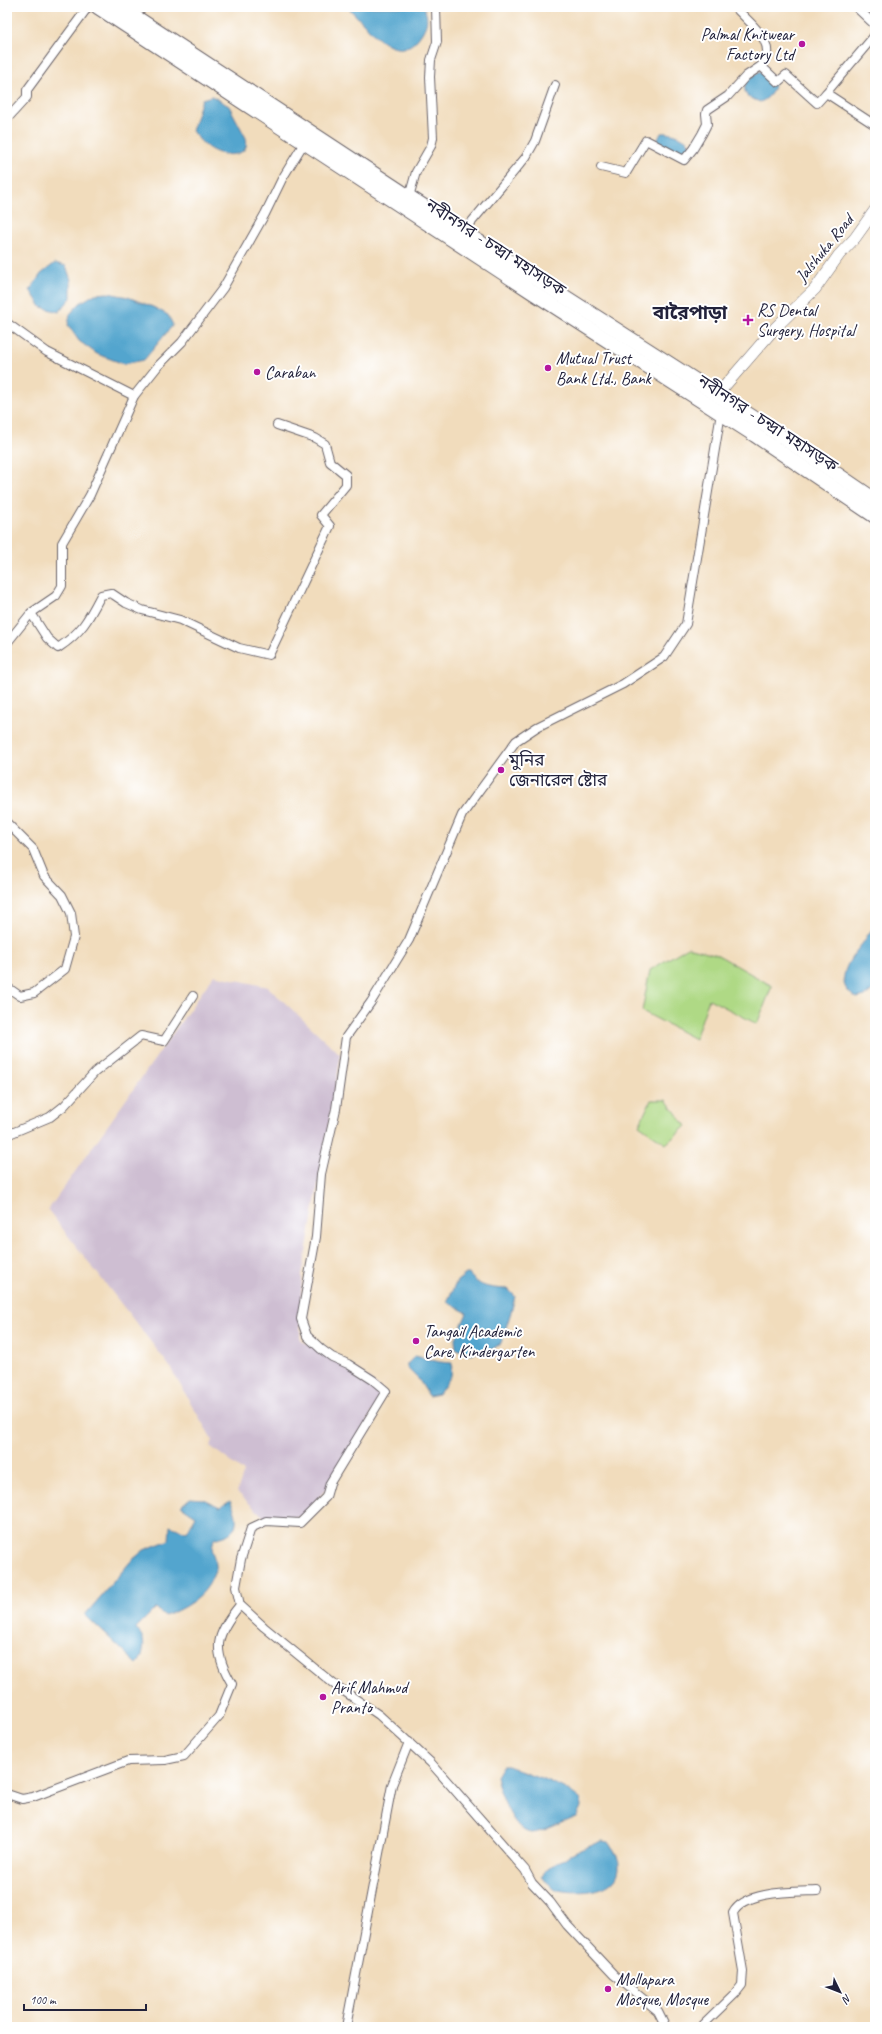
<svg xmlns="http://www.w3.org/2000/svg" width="882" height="2034" viewBox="0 0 882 2034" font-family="Caveat,'Noto Sans Bengali',sans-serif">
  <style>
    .industrial { fill: #cebed2 }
    .green { fill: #afd985; stroke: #687e60 }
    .water { fill: #53a5ce; stroke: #3a6484 }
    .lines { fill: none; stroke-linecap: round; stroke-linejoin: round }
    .street-casing { stroke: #6a6368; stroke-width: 10 }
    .secondary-casing { stroke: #6a6368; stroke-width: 12 }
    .highway-casing { stroke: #6a6368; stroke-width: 16 }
    .street { stroke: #fff; stroke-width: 8 }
    .secondary { stroke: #fff; stroke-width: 11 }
    .highway { stroke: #fff; stroke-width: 14 }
    .poi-dot { fill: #b5179e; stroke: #fff; stroke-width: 1.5 }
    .labels { text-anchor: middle; stroke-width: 4; stroke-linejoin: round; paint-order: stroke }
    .poi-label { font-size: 17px; fill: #22223b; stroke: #fff; text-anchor: start }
    .street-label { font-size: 17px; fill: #22223b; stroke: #fff }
    .quarter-label { font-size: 19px; font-weight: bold; fill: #22223b; stroke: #fff }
  </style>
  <rect width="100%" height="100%" fill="#fff"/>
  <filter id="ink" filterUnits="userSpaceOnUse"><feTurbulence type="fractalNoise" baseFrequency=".025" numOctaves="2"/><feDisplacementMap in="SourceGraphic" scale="8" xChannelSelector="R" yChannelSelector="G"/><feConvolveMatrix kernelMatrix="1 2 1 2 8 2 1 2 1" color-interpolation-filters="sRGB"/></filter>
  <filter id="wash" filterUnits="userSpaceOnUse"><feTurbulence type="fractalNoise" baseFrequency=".012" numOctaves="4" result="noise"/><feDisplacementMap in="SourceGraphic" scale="16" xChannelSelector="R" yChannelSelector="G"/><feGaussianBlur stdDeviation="0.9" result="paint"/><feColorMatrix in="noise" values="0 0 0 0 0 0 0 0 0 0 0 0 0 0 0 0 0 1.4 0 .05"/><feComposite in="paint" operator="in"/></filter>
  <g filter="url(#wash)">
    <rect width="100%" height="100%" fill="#f1dcbc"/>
    <polygon class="industrial" points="214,975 268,987 341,1055 302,1275 300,1340 361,1372 384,1392 334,1480 302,1516 267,1520 237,1492 244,1472 210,1446 213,1441 168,1364 48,1210"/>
    <g class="green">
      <polygon points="688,947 718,955 772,986 757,1024 709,999 695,1039 642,1011 650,970"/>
      <polygon points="651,1100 666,1100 686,1126 666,1144 639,1125"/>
    </g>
    <g class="water">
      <path d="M347,7h77c4,11 4,16 -2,26 -18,29 -41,11 -57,-8 -6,-7 -12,-12 -18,-18z"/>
      <path d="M760,71l14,12c0,9 -6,16 -14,19l-12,-5c-9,-13 2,-19 12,-26z"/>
      <path d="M212,96l17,10 17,32c5,20 -22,19 -34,12 -8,-4 -14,-12 -20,-19l10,-32z"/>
      <path d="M661,133c10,-1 23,4 29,11l-1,5 -5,5h-4l-23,-13z"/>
      <polygon points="55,263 66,266 71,280 71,298 59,312 41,307 30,290 41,274"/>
      <polygon points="108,293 128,297 153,307 168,315 173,325 144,360 124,364 97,354 79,341 68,325 70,314 80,303 95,294"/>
      <path d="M875,927v61l-10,8 -8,2c-26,-13 -8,-39 5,-54 5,-6 6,-12 13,-17z"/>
      <path d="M466,1274h3c11,14 22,14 39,15l7,7 -3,13 -11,34 -8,6 -23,5 -14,-5 -1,-9 12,-27 -20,-11 10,-21z"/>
      <polygon points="415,1356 440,1362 452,1363 451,1376 439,1394 429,1396 419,1380 407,1368 407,1364"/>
      <path d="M190,1498l13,1 17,8 10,-7c5,9 11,25 0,33 -4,3 -11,4 -16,6 -5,18 3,17 2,30 -1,3 -3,6 -4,9 -8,20 -28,30 -47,38l-9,-8 -20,20c2,3 6,7 7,11 2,7 -1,21 -6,25l-52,-49 46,-54 13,-11 25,-10 1,-14 17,6 9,-16 -15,-10z"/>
      <path d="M502,1766h6c21,8 58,19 73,34v7l-5,10c-9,3 -35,16 -44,16 -19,0 -33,-42 -36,-57z"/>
      <path d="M602,1841l6,1c4,6 11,15 11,22 2,30 -42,30 -61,26 -5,-2 -12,-9 -17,-13 15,-18 40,-27 61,-36z"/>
    </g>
  </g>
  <g filter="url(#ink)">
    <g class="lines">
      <g class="street-casing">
        <g id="street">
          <path d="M735,7c12,14 46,37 26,59"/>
          <polyline points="856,7 875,25"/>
          <polyline points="875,35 826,93 875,125"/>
          <polyline points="7,119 27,97 27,90 88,7"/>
          <polyline points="601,167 626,173 646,140 684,160 693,149 702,134 707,124 706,114 707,110 728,96 746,76 761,66 778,82 786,75 817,103 826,93"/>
          <polyline points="409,197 416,172 431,146 433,138 430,77 431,60 437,42 436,7"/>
          <polyline points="464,231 526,157 535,141 555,85"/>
          <polyline points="7,323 47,352 134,396"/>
          <path d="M277,425l38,13 10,6 5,18 16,13v10l-25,30 9,11 -61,129 -30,-7 -59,-28 -38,-10 -16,-7 -15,-10 -10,2c-13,25 -19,37 -43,53l-11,-10 -16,-25 25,-17 6,-10v-43l28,-48 44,-99 24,-30 24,-24 41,-54 42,-74 17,-35 22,-36"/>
          <polyline points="7,643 31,613"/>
          <polyline points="7,823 33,849 44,876 62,895 71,913 74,937 65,969 34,993 20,996 7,987"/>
          <polyline points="7,1135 50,1117 64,1106 95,1072 141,1036 164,1041 193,996"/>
          <path d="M7,1794l15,5 11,-2 95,-36 37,-1 19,-4 35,-40 13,-32c-20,-34 -17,-49 8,-79"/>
          <polyline points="346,2027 392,1785 409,1742"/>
          <polyline points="666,2027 658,2011 614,1975 567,1925 550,1902 532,1883 525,1870 431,1763 379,1715 335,1685 264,1627 240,1605 236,1587 241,1559 251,1528 266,1521 300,1523 326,1497 330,1483 386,1391 373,1380 348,1364 332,1357 321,1349 307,1336 301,1319 316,1237 321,1174 336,1109 346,1037 371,1002 409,940 462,815 516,741 537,727 623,684 664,657 686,624 721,413"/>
          <path d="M701,2027l34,-33 7,-9 1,-14 -10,-58c12,-23 62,-21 84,-22"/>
        </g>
      </g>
      <g class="secondary-casing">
        <polyline id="secondary" points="717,395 775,328 815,289 839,255 855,238 875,210"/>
      </g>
      <g class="highway-casing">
        <g id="highway">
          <polyline points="98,7 534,293 755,435 875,516"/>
          <polyline points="120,7 409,197 763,424 875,500"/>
        </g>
      </g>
      <use href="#street" class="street"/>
      <use href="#secondary" class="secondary"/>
      <use href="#highway" class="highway"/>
    </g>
  </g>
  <g class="poi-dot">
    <circle cx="802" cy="44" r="4"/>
    <path d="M746 314h4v4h4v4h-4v4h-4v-4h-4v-4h4z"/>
    <circle cx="548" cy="368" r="4"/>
    <circle cx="257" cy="372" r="4"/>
    <circle cx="501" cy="770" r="4"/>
    <circle cx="416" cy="1341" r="4"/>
    <circle cx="323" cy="1697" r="4"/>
    <circle cx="608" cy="1989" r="4"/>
  </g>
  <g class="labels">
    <g class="poi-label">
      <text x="794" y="40" text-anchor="end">Palmal Knitwear<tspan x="794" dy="20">Factory Ltd</tspan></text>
      <text x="757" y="316">RS Dental<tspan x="757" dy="20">Surgery, Hospital</tspan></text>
      <text x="556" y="364">Mutual Trust<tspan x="556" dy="20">Bank Ltd., Bank</tspan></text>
      <text x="265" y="378">Caraban</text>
      <text x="509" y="766">মুনির<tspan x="509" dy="20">জেনারেল ষ্টোর</tspan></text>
      <text x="424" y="1337">Tangail Academic<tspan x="424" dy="20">Care, Kindergarten</tspan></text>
      <text x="331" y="1693">Arif Mahmud<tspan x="331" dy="20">Pranto</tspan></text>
      <text x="616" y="1985">Mollapara<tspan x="616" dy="20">Mosque, Mosque</tspan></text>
    </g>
    <g class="street-label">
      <text transform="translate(496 247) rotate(33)" y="6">নবীনগর - চন্দ্রা মহাসড়ক</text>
      <text transform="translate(824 248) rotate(-51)" y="6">Jalshuka Road</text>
      <text transform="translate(768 423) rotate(33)" y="6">নবীনগর - চন্দ্রা মহাসড়ক</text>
    </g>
    <g class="quarter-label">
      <text x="690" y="319">বারৈপাড়া</text>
    </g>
  </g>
  <rect width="882" height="2034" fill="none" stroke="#fff" stroke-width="24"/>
  <g transform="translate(840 1992) rotate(133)" stroke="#ffffff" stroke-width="3" paint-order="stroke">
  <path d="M0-3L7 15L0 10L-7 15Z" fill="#22223b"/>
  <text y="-6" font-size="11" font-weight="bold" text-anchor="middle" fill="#22223b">N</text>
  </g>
  <path d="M24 2004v6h122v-6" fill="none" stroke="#22223b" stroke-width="2"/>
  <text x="30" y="2004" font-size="12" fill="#22223b" stroke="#ffffff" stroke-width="3" paint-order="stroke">100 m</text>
</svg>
